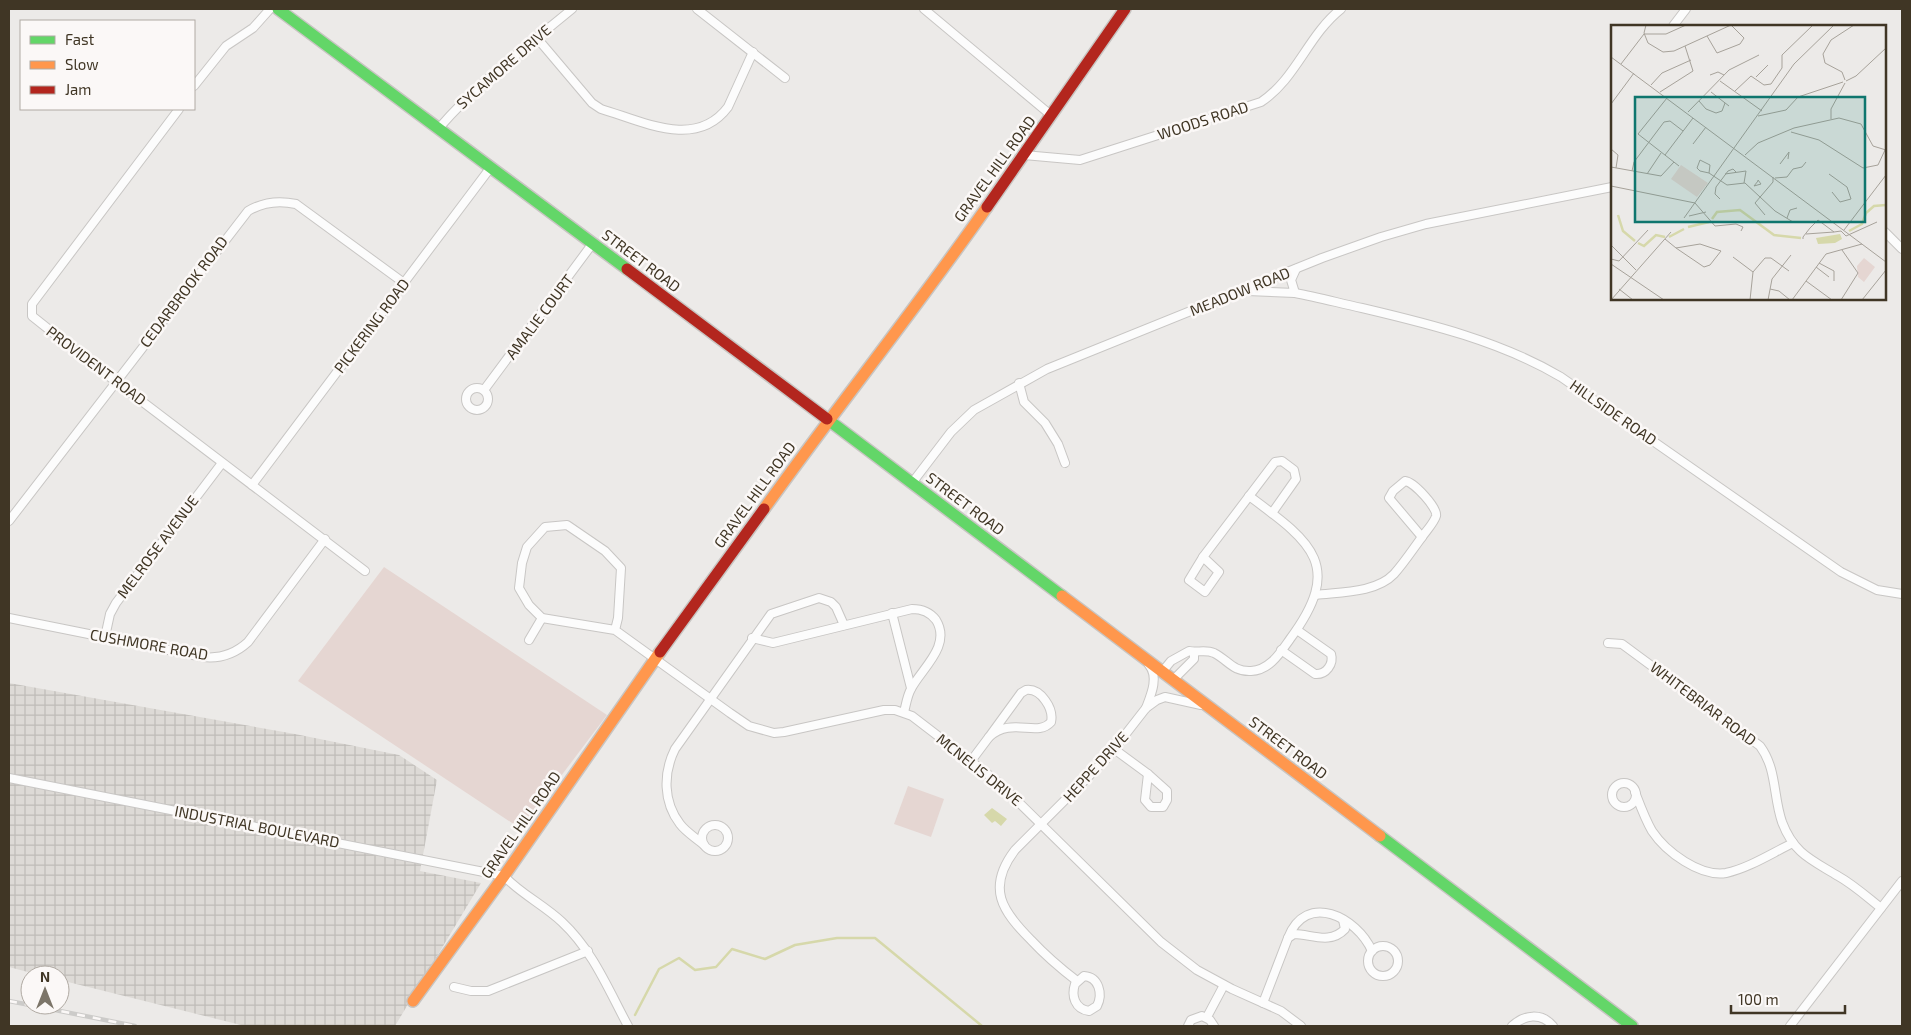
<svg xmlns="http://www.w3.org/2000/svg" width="1911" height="1035" viewBox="0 0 1911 1035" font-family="'Exo 2',sans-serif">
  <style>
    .industrial { fill: url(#industrial-grid) }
    .park { fill: #e5d6d2 }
    .water { fill: #d6d8aa }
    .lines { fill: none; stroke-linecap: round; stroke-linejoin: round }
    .stream { stroke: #d6d8aa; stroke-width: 2.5 }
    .street-casing { stroke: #c8c6c4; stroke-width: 10 }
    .fast-casing { stroke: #c8c5c2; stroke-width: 14 }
    .slow-casing { stroke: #c8c5c2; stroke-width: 14 }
    .jam-casing { stroke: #c8c5c2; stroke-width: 14 }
    .street { stroke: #fcfcfc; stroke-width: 8 }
    .fast { stroke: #63d668; stroke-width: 11 }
    .slow { stroke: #ff974d; stroke-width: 11 }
    .jam { stroke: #b3261e; stroke-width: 11 }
    .rail-casing { stroke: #cccbc9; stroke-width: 4.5 }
    .rail { stroke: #fbf8f7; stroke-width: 2.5; stroke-dasharray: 8; stroke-linecap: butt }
    .labels { text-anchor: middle; stroke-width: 5; stroke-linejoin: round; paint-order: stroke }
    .street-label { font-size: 15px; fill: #403625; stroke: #fbf8f7 }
    .inset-river { fill: none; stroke: #d6d8aa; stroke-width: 2.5 }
    .inset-road { fill: none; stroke: #a7a29a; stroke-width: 1 }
    .view { fill: #0f766e; fill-opacity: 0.15; stroke: #0f766e; stroke-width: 2.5 }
    .inset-edge { fill: none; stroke: #403625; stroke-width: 2.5 }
  </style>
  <defs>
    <pattern id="industrial-grid" width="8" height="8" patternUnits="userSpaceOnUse" patternTransform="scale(1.25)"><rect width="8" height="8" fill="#dddad6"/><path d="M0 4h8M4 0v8" fill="none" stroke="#bfbcb8"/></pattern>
  </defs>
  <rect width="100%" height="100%" fill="#eceae8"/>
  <polygon class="industrial" points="9,683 295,734 399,755 437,780 420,871 481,883 395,1026 245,1026 60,980 60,975 39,975 9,967"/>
  <g class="park">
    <polygon points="384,567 607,715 521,829 298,681"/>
    <polygon points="908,786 944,799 931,837 894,824"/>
  </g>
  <polygon class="water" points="992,808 1007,819 1001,826 995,821 992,823 984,815"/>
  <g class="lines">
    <polyline class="stream" points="635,1015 659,969 679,958 695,970 716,967 732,949 765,959 795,945 837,938 875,938 982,1026"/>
    <g class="street-casing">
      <g id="street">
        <polyline points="697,9 785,78"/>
        <polyline points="924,9 1052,116"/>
        <polyline points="1673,26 1686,9"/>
        <path d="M537,38l55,65 9,6c41,12 95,41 127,-2l25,-55"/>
        <polyline points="194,86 226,46 253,28 270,9"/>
        <polyline points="179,109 32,304 32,316 81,355 365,571"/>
        <path d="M439,128c39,-45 87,-81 133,-119"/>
        <path d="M1024,155l56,5 181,-58c35,-23 47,-67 80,-93"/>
        <polyline points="1885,232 1902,249"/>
        <polyline points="1247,291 1295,293 1291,280 1296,269"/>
        <path d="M1295,293c22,4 44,10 67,15 68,16 138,33 199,69l280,195 36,18 25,4"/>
        <polyline points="1019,383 1024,402 1045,423 1058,444 1065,463"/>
        <circle cx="477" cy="399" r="11"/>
        <polyline points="484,390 593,243"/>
        <path d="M1405,481c9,1 33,27 31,35 -2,7 -10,15 -14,21l-33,-39 4,-7z"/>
        <polyline points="912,483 951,432 974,410 1047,369 1322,258 1381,237 1426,224 1612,187"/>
        <polyline points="252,485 491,167"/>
        <path d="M9,521l239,-310c15,-9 30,-11 48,-7l108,79"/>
        <polyline points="1203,557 1275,462 1282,461 1294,470 1296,479 1272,513"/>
        <polygon points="1203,557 1219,572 1205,592 1189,580"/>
        <path d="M1316,595c24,-3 60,-2 78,-21 10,-11 19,-25 28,-37"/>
        <polyline points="892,613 911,688"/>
        <path d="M9,618l194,39c18,2 33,-4 45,-15l77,-103"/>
        <polyline points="615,630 618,618 621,568 605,551 567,525 545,527 527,547 522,563 519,588 529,605 542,618 615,630 730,713 749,726 774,733 784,732 884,710 895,710 912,716 998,782 1161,942 1197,970 1232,989 1281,1011 1301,1026"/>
        <polyline points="105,637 110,614 116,603 222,463"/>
        <path d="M752,638l21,5 139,-34c10,0 18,3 24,11 16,26 -15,49 -25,69 -4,7 -5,16 -7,23"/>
        <polyline points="529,640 542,618"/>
        <path d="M1608,643l14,1 138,102c17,23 13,50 22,76 12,32 30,38 56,54 16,9 29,21 43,32"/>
        <path d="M1281,650l34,24c11,1 19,-10 16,-20l-34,-24"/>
        <path d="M1162,672l9,-11 18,-10c8,2 16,-2 25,2 14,7 19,19 37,18 19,-1 29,-18 39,-32 55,-74 21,-97 -41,-143"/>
        <polyline points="1173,680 1194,659 1194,653"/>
        <path d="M1026,690c15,-2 28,19 25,32 -14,16 -39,-6 -62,15l32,-44z"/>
        <path d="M1146,708c5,-13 13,-31 3,-43"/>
        <polyline points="1114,749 1148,774"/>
        <polyline points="971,761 989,737"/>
        <polygon points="1148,774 1167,791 1167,800 1163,807 1151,807 1145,800"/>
        <path d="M9,778l495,98c17,18 40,29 58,46 31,29 46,67 66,104"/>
        <circle cx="1624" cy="795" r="12"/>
        <path d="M1635,792c5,13 10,27 17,39 14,21 48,46 74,42 23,-5 46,-20 67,-30"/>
        <circle cx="715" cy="838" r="13"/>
        <path d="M704,845c-8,-7 -18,-13 -24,-21 -17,-22 -17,-51 -5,-75l96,-135 48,-16 12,4 5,5 8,18"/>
        <path d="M1288,938c18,-47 69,-21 84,13"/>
        <circle cx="1383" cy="961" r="15"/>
        <path d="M1084,976c15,1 19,18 13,30l-8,5c-14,-2 -18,-15 -14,-27z"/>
        <path d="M1077,981c-17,-13 -32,-26 -46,-41 -29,-29 -45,-52 -16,-90l92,-92 39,-50 11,-8 8,-3 36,8"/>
        <polyline points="454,987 471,991 488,991 588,951"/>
        <path d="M1263,1003l25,-65 6,-4c17,0 36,11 51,-5l-2,-9"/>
        <polyline points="1207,1017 1224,985"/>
        <polyline points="1188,1026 1191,1020 1202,1016 1210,1020 1214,1026"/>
        <path d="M1512,1026c12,-11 29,-14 41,0"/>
        <polyline points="1790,1026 1902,881"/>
      </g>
    </g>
    <g class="fast-casing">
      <g id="fast">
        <polyline points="278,9 627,269"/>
        <polyline points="827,419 1062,596"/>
        <polyline points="1380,836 1632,1026"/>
      </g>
    </g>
    <g class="slow-casing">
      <g id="slow">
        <path d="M764,509c73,-102 151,-199 223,-302"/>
        <polyline points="1062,596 1380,836"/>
        <polyline points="413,1001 504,876 660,652"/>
      </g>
    </g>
    <g class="jam-casing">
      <g id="jam">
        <polyline points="987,207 1125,9"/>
        <polyline points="627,269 827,419"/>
        <polyline points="660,652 764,509"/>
      </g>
    </g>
    <use href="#street" class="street"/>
    <use href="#fast" class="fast"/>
    <use href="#slow" class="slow"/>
    <use href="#jam" class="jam"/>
    <g class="rail-casing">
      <g id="rail">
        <polyline points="9,1001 30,1005"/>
        <polyline points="30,1005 135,1026"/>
      </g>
    </g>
    <use href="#rail" class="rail"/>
  </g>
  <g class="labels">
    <g class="street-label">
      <text transform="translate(504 67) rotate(-41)" y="5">SYCAMORE DRIVE</text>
      <text transform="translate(1203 121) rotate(-18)" y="5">WOODS ROAD</text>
      <text transform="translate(995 169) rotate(-54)" y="5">GRAVEL HILL ROAD</text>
      <text transform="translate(641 261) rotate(37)" y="5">STREET ROAD</text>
      <text transform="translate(184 292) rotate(-53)" y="5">CEDARBROOK ROAD</text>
      <text transform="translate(1240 292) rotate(-22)" y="5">MEADOW ROAD</text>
      <text transform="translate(540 317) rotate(-53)" y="5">AMALIE COURT</text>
      <text transform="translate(372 326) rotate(-53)" y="5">PICKERING ROAD</text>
      <text transform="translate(96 366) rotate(37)" y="5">PROVIDENT ROAD</text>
      <text transform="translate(1613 413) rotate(35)" y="5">HILLSIDE ROAD</text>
      <text transform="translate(755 495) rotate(-54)" y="5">GRAVEL HILL ROAD</text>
      <text transform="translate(965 504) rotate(37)" y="5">STREET ROAD</text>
      <text transform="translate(158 547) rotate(-53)" y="5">MELROSE AVENUE</text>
      <text transform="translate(149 645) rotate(10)" y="5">CUSHMORE ROAD</text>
      <text transform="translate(1703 704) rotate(37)" y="5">WHITEBRIAR ROAD</text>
      <text transform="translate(1288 748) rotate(37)" y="5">STREET ROAD</text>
      <text transform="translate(1096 767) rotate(-48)" y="5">HEPPE DRIVE</text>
      <text transform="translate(979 770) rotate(39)" y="5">MCNELIS DRIVE</text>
      <text transform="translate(521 825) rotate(-55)" y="5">GRAVEL HILL ROAD</text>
      <text transform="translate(257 827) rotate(11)" y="5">INDUSTRIAL BOULEVARD</text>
    </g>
  </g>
  <g transform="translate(1611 25)">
    <rect width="275" height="275" fill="#eceae8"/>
    <path d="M70,140l27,18 -11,14 -26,-18zM253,233l11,9 -11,15 -6,-5 -1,-11z" fill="#e5d6d2"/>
    <path d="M229,209l2,5 -7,4 -17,1 -2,-6z" fill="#d6d8aa"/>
    <path class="inset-river" d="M7,190l5,16 12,10M101,194l5,-7 23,-2 34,25 27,3M77,202l21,-5M238,206l13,-7 4,-11 8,-7 12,-1M58,212l15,-8M27,218l6,3 12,-11 9,2"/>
    <path class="inset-road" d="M35,0l-2,8 4,10 15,9 11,-1 57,-26 13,13 -4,6 -23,9 -10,-17M0,32l275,205M10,39l23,-30h22l20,-9M99,50l8,-3 6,3M145,52l12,-12M234,55l-3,-8 -17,-9 -2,-9 8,-14 23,-15M109,56l42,30M235,56l10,-5 30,-28M40,60l11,-12 29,-13M124,66l16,-15 13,9 7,-1 11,-16v-13l31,-30M49,67l33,-21 -8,-25M100,67l18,14M56,73l-29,36 41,32M88,76l7,8 10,4 6,-2 3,-8M0,79l23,-31M77,87l41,-42 30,-15M147,91l28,-6 12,-13 45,-15M220,94v-10l14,-26M180,107l28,8 44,28 15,-3 7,-15M82,119l13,-17M0,124l7,6 -2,13M54,130l28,-37M134,130l13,-12 36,-15 45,-10 22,6 12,22 13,4M169,139l9,-12 -1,7M0,142l50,9 13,-14M182,144l9,-2 4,-5M21,146l2,-9 30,-40 6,-1 13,10M98,148l1,-8 -10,-5 -3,8 3,3 9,2 18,12 18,-2 30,28 18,11M36,149l14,-21M114,149l21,-3 -2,12M218,149l18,13 4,12M164,153l12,-1 6,-8M147,155l3,4 -7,2 4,-5zM0,161l84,17 20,23 21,-2 7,3 -2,4M221,167l8,10 11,-3M109,174l-5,-5 1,-7 12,-16 5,-2 3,3M154,190l-10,-12 18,-21v-5M78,191l17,-4M73,193l110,-154 40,-39M176,193l3,-8 7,-2M233,205l42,-55M223,207l7,-1 5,5 31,-14M54,214l11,9 24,-4 21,7 -11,14 -6,2 -28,-19M192,214v-2l7,-9 8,-8 16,12 -28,2M0,220l25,25M122,232l20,15M0,234l8,2 29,-31M208,238l15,8v10M0,239l53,36M205,242l13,10M195,256l26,19M8,264l14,11M159,264l9,2 11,9M0,275l60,-68M139,275l3,-28 12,-14h6l18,13M157,275l4,-21 19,-24M181,275l34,-46 36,-10M230,275l17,-27 -16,-23M251,275l24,-30"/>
    <path class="view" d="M24,72h230v125h-230z"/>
    <rect width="275" height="275" class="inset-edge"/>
  </g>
  <rect width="1911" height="1035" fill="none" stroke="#403625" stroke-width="20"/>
  <rect x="20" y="20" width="175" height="90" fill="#fbf8f7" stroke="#b0aaa3"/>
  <rect x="30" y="36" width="25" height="8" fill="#63d668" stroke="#b0aaa3"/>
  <text x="65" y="45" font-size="15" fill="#403625">Fast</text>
  <rect x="30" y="61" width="25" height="8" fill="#ff974d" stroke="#b0aaa3"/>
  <text x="65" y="70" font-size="15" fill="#403625">Slow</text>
  <rect x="30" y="86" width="25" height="8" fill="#b3261e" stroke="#b0aaa3"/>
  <text x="65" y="95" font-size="15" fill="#403625">Jam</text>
  <g transform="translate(45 990)"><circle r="24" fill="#fbf8f7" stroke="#b0aaa3"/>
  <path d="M0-4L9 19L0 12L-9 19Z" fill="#7c7569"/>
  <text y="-8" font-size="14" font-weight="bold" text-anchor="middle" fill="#403625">N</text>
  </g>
  <path d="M1731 1005v8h114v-8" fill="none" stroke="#403625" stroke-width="2.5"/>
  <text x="1738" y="1005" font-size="15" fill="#403625" stroke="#fbf8f7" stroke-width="4" paint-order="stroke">100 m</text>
</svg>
